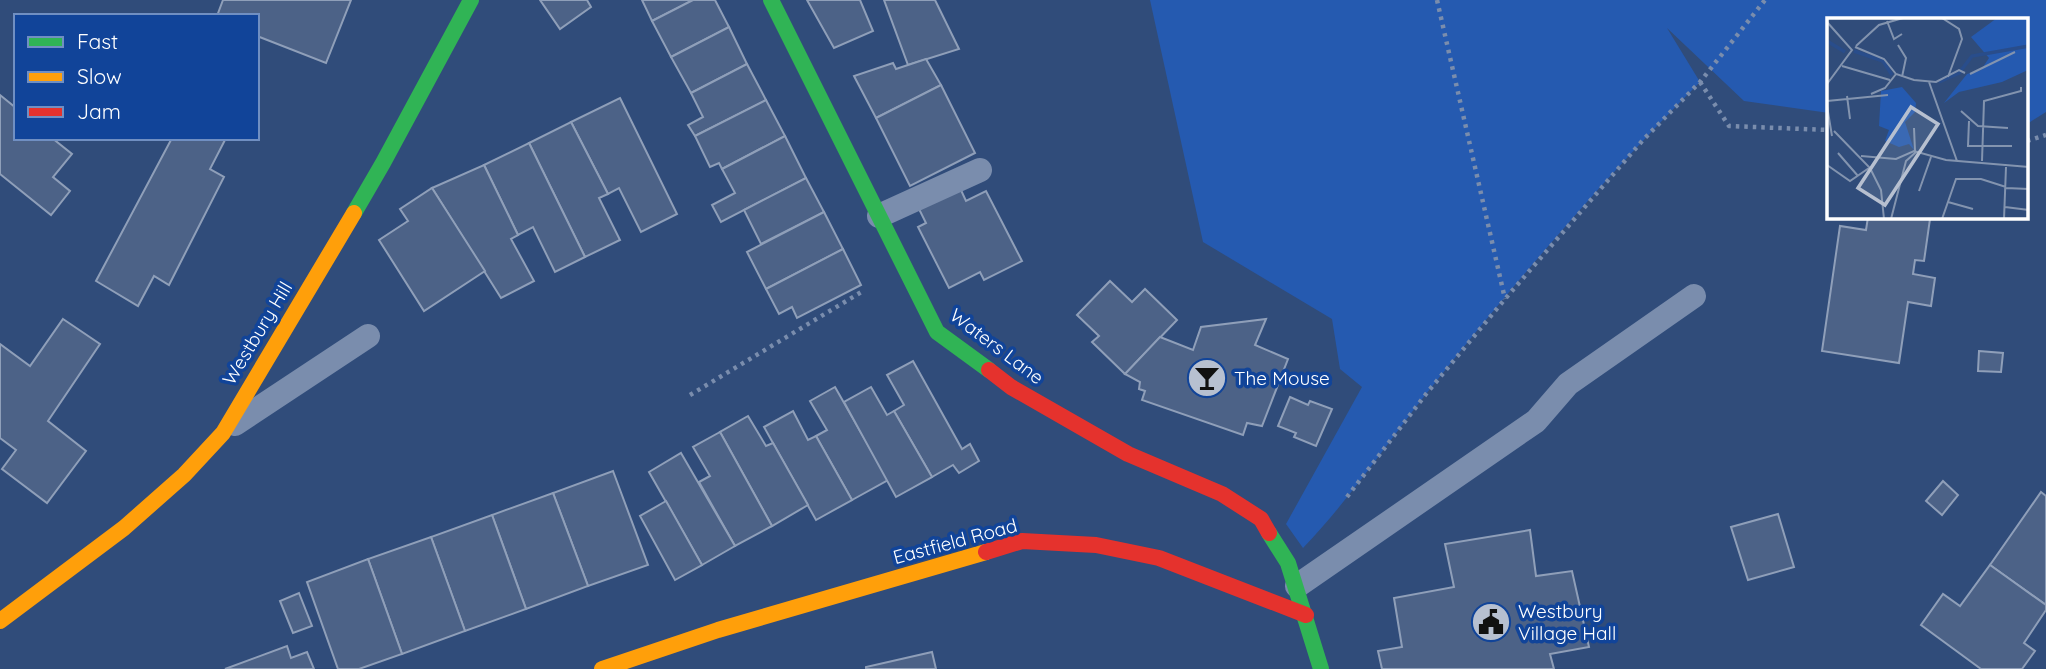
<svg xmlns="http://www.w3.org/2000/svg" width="2046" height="669" viewBox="0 0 2046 669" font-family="Quicksand,sans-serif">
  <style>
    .green { fill: #255ab0 }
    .building { fill: #4c6287; stroke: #8f9fb9; stroke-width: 2 }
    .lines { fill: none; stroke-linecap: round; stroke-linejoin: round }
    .path { stroke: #7a8dad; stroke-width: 4.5; stroke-dasharray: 3.5 5; stroke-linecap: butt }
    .lane { stroke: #7a8dad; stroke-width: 24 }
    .fast { stroke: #30b455; stroke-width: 16 }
    .slow { stroke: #ff9f0a; stroke-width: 16 }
    .jam { stroke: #e5322d; stroke-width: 16 }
    .labels { text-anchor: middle; stroke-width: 7; stroke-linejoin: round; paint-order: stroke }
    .street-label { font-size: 19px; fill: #fff; stroke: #149 }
    .poi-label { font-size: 19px; fill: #fff; stroke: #149; text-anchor: start }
    .inset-river { fill: none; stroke: #294d8b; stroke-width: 3.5 }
    .inset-road { fill: none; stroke: #8394af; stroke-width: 2 }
    .view { fill: #b7c0d0; fill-opacity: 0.15; stroke: #b7c0d0; stroke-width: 3.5 }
    .inset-edge { fill: none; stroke: #fff; stroke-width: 3.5 }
  </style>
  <rect width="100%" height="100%" fill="#304c7a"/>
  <path class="green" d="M1150,0h896v112l-19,12v-105h-198v94l-85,-12 -77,-73 33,54c-98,98 -188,204 -274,312 -41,52 -77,106 -123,154l-17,-24 76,-137 -22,-18 -8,-50 -129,-77z"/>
  <g class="building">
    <polygon points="223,0 351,0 326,63 257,36 257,16 217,16"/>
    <polygon points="540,0 587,0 591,7 560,29"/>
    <polygon points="642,0 693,0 652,21"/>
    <polygon points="693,0 715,0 729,27 671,57 652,21"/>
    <polygon points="807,0 860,0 873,31 834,48"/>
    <polygon points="884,0 935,0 959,49 908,65"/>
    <polygon points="729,27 747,64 691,93 671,57"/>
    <polygon points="926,59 941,85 876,118 854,76 893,63 896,69"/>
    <polygon points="747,64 766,100 695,136 688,125 703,117 691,93"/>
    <polygon points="941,85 975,153 910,186 876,118"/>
    <polygon points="0,95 16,108 16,138 52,138 72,154 53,177 70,191 51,215 0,174"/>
    <polygon points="620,98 677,214 641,232 619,188 608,194 571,122"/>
    <polygon points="766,100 785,136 722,169 719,163 710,167 695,136"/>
    <polygon points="571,122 608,194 599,198 620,240 585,257 529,143"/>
    <polygon points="785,136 806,178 721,222 712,205 735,193 722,169"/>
    <polygon points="172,138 226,138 210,169 224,177 169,285 154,276 138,306 96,281"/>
    <polygon points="529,143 585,257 555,272 533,227 518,235 484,165"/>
    <polygon points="484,165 518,235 511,239 534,281 501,298 432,188"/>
    <polygon points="806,178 824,212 761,244 744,210"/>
    <polygon points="432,188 485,271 424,311 379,240 408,221 400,209"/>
    <polygon points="960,188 966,201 986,191 1022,261 984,280 980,272 949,288 918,227 926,223 919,209"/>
    <polygon points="824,212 843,249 766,289 747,252"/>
    <polygon points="1868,217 1930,219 1924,261 1915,260 1913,274 1935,278 1931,306 1908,302 1899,363 1822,351 1840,226 1866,230"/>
    <polygon points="843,249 861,285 797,318 792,307 779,314 766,289"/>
    <polygon points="1110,281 1132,302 1145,289 1177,320 1125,374 1092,342 1099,336 1077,315"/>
    <polygon points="63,319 100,344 48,421 86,451 47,503 2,469 16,450 0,438 0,344 30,366"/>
    <polygon points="1266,319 1255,345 1288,359 1262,426 1247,423 1243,435 1142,400 1145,391 1139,389 1140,382 1125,374 1160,337 1193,350 1201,327"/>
    <polygon points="1979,351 2003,353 2001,372 1978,371"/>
    <polygon points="913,361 962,449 970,444 979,461 959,473 953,465 932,477 894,411 904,405 887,375"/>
    <polygon points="835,387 888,480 852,500 816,436 827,430 810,401"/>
    <polygon points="871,387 887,415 894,411 932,477 896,497 844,402"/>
    <polygon points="1290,397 1308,405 1310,401 1332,409 1316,446 1294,437 1296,433 1278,426"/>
    <polygon points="793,411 808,440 816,436 852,500 816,520 764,427"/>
    <polygon points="748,416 766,446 773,443 808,505 772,526 720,432"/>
    <polygon points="720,432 772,526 735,546 699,482 710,476 693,447"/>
    <polygon points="681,453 735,546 702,565 649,472"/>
    <polygon points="613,471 648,565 588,586 553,493"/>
    <polygon points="1943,481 1958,495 1942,515 1926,501"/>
    <polygon points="2041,492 2046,496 2046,605 1990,565"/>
    <polygon points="553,493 588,586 526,609 492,515"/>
    <polygon points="666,501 702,565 675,580 640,516"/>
    <polygon points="1778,514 1794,567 1748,580 1731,527"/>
    <polygon points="492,515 526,609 465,631 431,537"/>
    <polygon points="1530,530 1536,576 1572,571 1589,647 1550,654 1554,669 1382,669 1378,651 1402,647 1394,598 1454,587 1445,544"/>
    <polygon points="431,537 465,631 402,654 368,559"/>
    <polygon points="368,559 402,654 359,669 338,669 307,582"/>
    <polygon points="1990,565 2046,605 2046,610 2024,643 2035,651 2022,669 1981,669 1921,625 1943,594 1960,606"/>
    <polygon points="299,593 312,626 293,633 280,601"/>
    <polygon points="287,646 291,658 307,652 314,669 225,669"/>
    <polygon points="932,652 936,669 866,669 866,667"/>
  </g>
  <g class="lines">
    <g class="path">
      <polyline points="1437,0 1505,299"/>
      <polyline points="1700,82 1729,126 1829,130"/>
      <polyline points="2027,141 2046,135"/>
      <polyline points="690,395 863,291"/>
      <polyline points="1347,497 1426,394 1505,299 1643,140 1700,82 1765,0"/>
    </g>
    <g class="lane">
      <polyline points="879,216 980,170"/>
      <polyline points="235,424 368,336"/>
      <polyline points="1297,586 1536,421 1568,384 1694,296"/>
    </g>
    <g class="fast">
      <polyline points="771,0 937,332 989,370"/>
      <polyline points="354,213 383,163 471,0"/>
      <polyline points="1269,533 1288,563 1321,669"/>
    </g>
    <g class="slow">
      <polyline points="0,621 124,528 184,475 223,433 354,213"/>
      <polyline points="602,669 718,630 986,552"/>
    </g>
    <g class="jam">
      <polyline points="989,370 1011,387 1128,454 1222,494 1261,519 1269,533"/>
      <polyline points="986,552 1022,541 1096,545 1159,558 1306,615"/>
    </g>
  </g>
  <defs>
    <g id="bar-disc" transform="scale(2.0125)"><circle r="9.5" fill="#b7c0d0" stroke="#149"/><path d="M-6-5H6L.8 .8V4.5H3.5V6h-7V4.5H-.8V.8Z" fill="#111"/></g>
    <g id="civic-disc" transform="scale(2.0125)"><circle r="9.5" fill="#b7c0d0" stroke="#149"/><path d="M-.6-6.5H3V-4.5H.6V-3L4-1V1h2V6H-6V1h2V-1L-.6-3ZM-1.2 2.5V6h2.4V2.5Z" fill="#111"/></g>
  </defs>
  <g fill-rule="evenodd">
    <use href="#bar-disc" x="1207" y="378"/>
    <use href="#civic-disc" x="1491" y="622"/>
  </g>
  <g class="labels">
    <g class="street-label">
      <text transform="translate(257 333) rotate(-59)" y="7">Westbury Hill</text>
      <text transform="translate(997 346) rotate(37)" y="7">Waters Lane</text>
      <text transform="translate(955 541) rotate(-15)" y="7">Eastfield Road</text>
    </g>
    <g class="poi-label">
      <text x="1234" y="385">The Mouse</text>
      <text x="1518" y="618">Westbury<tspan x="1518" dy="22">Village Hall</tspan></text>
    </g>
  </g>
  <g transform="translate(1827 18)">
    <rect width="201" height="201" fill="#304c7a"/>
    <path d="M170,0h31v52l-26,12 -43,10 -15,11 23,-29 14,-4 8,-12 -18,-21zM75,69l14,16 -1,9 -10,10 9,28 -5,-6 -10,3 -14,-6 4,-11 -10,-4 2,-35z" fill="#255ab0"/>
    <path class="inset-river" d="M0,23l18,11M27,33l29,10 9,14M112,64l20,-9 13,-17 57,-10"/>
    <path class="inset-road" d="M115,0l17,11 3,10 -14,38M60,3l7,18 8,-5M0,4l25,28 -25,34M71,27l8,13 -4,19M29,28l23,-21 24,-7M28,29l29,12 12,15 18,6 22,2 23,-12 6,3M15,48l48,14M143,56l45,-22M102,64l28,79M44,76l14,-6 11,-14M20,78l3,23M0,83l61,-6M0,88l5,30M134,93l17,15 30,2M142,103l-1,25h44M87,110l1,23M7,113l36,37 11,22 3,29M11,135l20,23M34,138l35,3 18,-8 32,9 83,7M155,143l2,-60 37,-10v-4M0,147l23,16 19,-13M179,170l23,1M92,173l12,-34M121,184l25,7M178,189l24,3M64,201l15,-58 10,-9M115,201l14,-40h25l25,8M177,201l2,-52"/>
    <path class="view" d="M84,89l27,17 -53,81 -27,-17z"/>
    <rect width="201" height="201" class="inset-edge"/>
  </g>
  <rect x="14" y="14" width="245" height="126" fill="#114499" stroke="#708fc2" stroke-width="2"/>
  <rect x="28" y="37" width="35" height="10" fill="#30b455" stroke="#708fc2" stroke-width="2"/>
  <text x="77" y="49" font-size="21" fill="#ffffff">Fast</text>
  <rect x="28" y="72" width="35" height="10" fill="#ff9f0a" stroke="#708fc2" stroke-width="2"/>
  <text x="77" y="84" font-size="21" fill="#ffffff">Slow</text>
  <rect x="28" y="107" width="35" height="10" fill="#e5322d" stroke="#708fc2" stroke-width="2"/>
  <text x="77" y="119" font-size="21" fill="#ffffff">Jam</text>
</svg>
